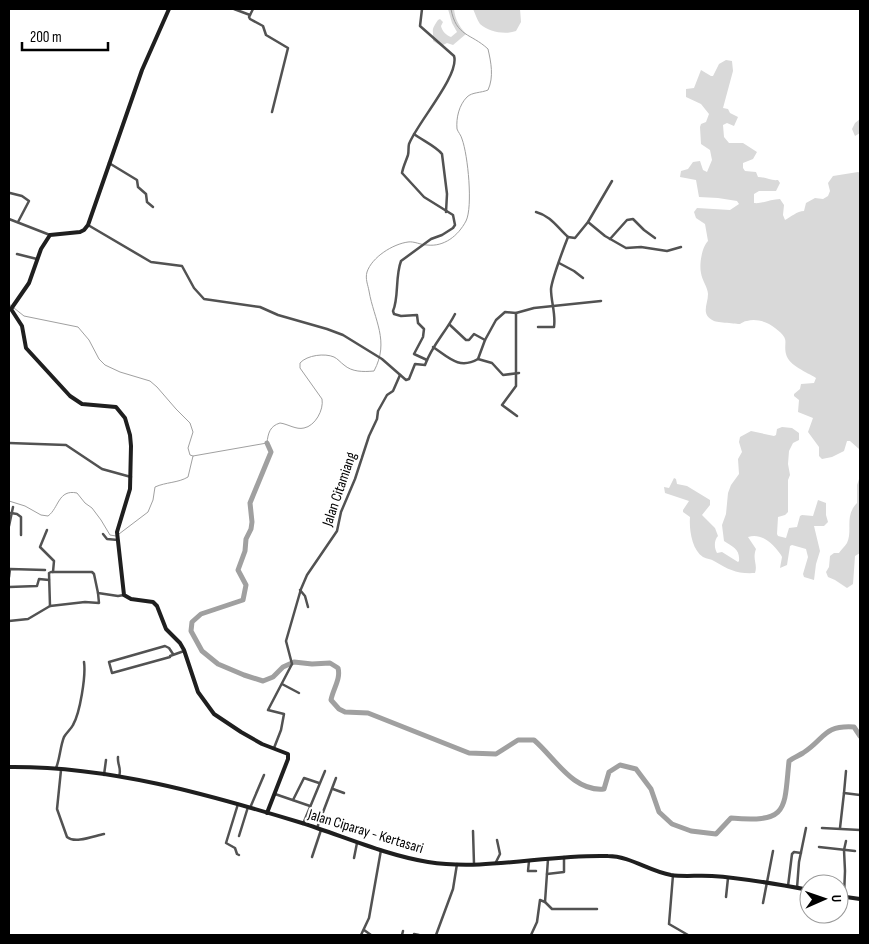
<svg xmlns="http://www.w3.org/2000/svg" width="869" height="944" viewBox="0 0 869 944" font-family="'Sofia Sans Condensed',sans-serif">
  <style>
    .green { fill: #d9d9d9 }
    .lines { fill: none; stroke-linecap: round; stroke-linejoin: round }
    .stream { stroke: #a0a0a0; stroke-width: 1 }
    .river { stroke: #a0a0a0; stroke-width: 5 }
    .street { stroke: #525252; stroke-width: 2.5 }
    .secondary { stroke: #1f1f1f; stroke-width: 4 }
    .labels { text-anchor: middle; stroke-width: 4.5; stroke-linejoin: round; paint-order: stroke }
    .street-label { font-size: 15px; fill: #000; stroke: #fff }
  </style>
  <rect width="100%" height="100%" fill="#fff"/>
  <g class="green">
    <path d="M448,9h6c1,10 5,17 12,25l-13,11 -6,-2 -6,3 -8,-5c1,-13 -3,-9 5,-21l2,-1 3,3 -2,4c1,5 5,9 10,11l6,-5 -5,-9z"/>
    <path d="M473,9h47l1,13 -5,9c-11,4 -27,1 -36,-7 -3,-4 -5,-11 -7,-15z"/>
    <path d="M726,60l6,1 1,10 -10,37 5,1 2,4 8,4 -4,9 -7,-3 -4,2 1,12 5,6h14l14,9 -4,7 -10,4v5l2,3 11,1 2,5c8,0 13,4 20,3l2,3 -4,8h-17l-5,3v9c8,1 17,-4 26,-4l4,6 -1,10 2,5c6,-3 12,-9 19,-9l2,-8 9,-5 8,1 5,-3 2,-5 -2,-8 5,-7 25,-4 2,1 -1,11 1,2v274l-1,-11 -9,-8h-3l-3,10 -12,6 -10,2 -3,-3v-9l-11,-15 5,-14 -15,-6 1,-12 -5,-4v-2l6,-5 1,-5 13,-1 2,-5c-9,-6 -27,-12 -30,-24 -3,-13 5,-14 -11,-26 -7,-6 -19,-10 -28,-7 -3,0 -5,2 -7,3 -3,0 -23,-2 -26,-3 -14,-7 -6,-16 -6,-27 0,-6 -6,-14 -7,-21 -2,-9 1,-26 7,-32l-3,-17 -9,-6 -2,-6 3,-4 33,2 9,-6 -2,-3 -19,-3 -19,-1 -3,-17 -16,-3 1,-6 7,-2 5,-7 7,-1 3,9 4,2 5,-12 -2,-10 -9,-6 -1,-17 1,-3 5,-2 3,-8 -8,-10 -15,-7v-8l8,-1 7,-18 10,6h2l6,-12z"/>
    <polygon points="860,119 860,133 855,136 852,129 855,123"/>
    <path d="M782,427l10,1 7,5v7l-6,3 -4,8 -1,13 2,11 -2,5v32l-3,3 -7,2 -1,17 1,2 8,2 3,-10 8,-1 3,-11 2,-1 11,1 5,-16 8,3v12l2,7 -4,4h-10l6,25 -4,13 -2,16 -10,-3 -1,-3 5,-17 -2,-8 -14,-4 -2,1 -3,19 -7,3 2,-11 -1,-2c-7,-10 -19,-23 -33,-18l8,12c-4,11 2,15 -1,24 -18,1 -26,-3 -41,-12 -3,-2 -7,-2 -11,-4 -11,-7 -14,-27 -13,-40l-7,-5v-2l6,-9 -24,-8 -1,-6 5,1 5,-10 2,1 1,5 10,2 23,14v5l-8,10 13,13 3,8c-4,4 -4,12 -1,17l5,-1 16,10 1,-1c1,-12 -6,-14 -15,-20l-2,-16 4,-11 2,-21 3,-8 8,-11 -1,-15 4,-7 -3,-10 1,-5 11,-6 23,5 2,-1 1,-6z"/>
    <path d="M860,476v77l-5,3 -2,28 -6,4 -12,-8 -7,-3 -2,-5 3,-5 1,-11 4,-3h5c2,-3 6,-7 8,-10 6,-13 -3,-27 10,-40v-18z"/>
  </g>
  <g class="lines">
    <g class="stream">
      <polyline points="9,304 24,316 78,327 89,340 99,359 105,365 120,372 150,381 157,387 176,409 190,423 193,432 188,448 190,455 193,456"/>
      <path d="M9,501l16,5 16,9 7,1c11,-8 10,-27 29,-23l8,10 7,5 9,12 9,15 6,1"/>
      <path d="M119,534l29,-22 5,-12 2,-13c11,-5 23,-4 33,-10l5,-21 74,-13c1,-10 3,-17 13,-20 8,1 16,7 24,5 11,-2 20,-18 18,-29l-22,-31v-5c7,-8 25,-10 34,-6 4,2 6,5 10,8 8,7 19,7 30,6 16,-30 0,-51 -5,-80 -1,-6 -4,-12 -2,-19 5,-15 26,-28 41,-30 6,-1 13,3 19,3 17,2 31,-9 39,-24 7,-14 2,-66 -4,-82 -1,-4 -4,-7 -5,-10 -1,-11 2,-24 10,-32 5,-5 14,-4 21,-7 6,-13 3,-28 0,-41 -17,-16 -32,-12 -37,-40"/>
    </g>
    <path class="river" d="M267,443l4,9 -21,51 2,19 -1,7 -5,10 -1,12 -7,19 8,15 -3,15 -42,14 -9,8 -1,9 11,20 16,13 26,11 19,6 10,-4 10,-10 11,-5 18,2 18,-1 8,5c3,11 -5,21 -7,32l8,9 6,3 23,1 101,40 27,1 22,-14h16c21,18 39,52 70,49l5,-17 11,-7 16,4 15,20 8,23 13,12 19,7 25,3 15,-16c58,5 53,-8 58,-57 4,-3 9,-5 14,-8 22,-14 20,-28 51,-26l6,9"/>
    <g class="street">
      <polyline points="234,9 250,15"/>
      <polyline points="253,9 249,17 250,19 263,26 266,35 288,48 272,112"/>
      <path d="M422,9l-2,17 34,30c6,19 -37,67 -45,88 -1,4 0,7 -1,11 -2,6 -5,12 -6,18l22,24 29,18 2,10 -2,3 -11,7 -11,4 -30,22c-6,16 -2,37 -8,50l1,3 7,2 16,-1 1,8 6,6 -1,8 -9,17 13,6"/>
      <path d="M414,134c8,6 23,13 28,20l5,40 -1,18"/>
      <polyline points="109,163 137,180 138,187 146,194 147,202 153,207"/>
      <polyline points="10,193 22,196 29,201 18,222"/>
      <path d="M536,212c15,4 21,15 32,25"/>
      <polyline points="9,219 50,235"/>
      <polyline points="588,222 605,236 626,248 641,247 667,251 681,247"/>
      <path d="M88,225l63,37 31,4 12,22 10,11 56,8 18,8 49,14 16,6 39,24 24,21 3,-1 6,-15 10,1c7,-20 21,-33 30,-51"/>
      <polyline points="610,239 627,220 633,219 644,230 655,238"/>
      <polyline points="17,254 37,259"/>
      <polyline points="559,263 574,271 583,278"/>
      <polyline points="516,313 516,386 502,405 517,416"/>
      <polyline points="450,325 466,340 469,340 474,334 485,340 478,359 492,363 503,375 519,373"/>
      <path d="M538,327h16c2,-13 -3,-25 -3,-38 1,-10 13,-42 17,-52l7,1 13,-16 24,-41"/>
      <polyline points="485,340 496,320 505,312 516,313 534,308 601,301"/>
      <path d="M433,347c15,10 26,23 45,12"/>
      <polyline points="9,443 66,445 102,469 131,477"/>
      <polyline points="11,513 17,514 21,517 21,535"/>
      <polyline points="9,526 13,507"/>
      <polyline points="47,530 40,547 54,561 53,572"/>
      <polyline points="103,534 107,539 118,540"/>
      <polyline points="9,577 10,569 45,570"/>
      <polyline points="9,587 37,586 39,579 49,580"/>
      <polyline points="300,590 305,596 308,607"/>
      <polyline points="50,606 49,573 51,572 92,572 94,574 98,593 118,596 124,595"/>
      <polyline points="9,621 28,619 50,606 85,602 99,603 98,593"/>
      <polyline points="173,654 169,648 165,646 109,662 112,673 170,657 170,656 184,651"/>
      <polyline points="282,684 299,693"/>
      <polyline points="274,748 281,730 284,714 268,710 292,664 286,641 301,589 307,575 337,531 341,512 355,479 369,436 377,419 378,411 387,395 393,391 400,375"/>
      <path d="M118,757c-1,7 4,12 1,19"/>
      <path d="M56,768c4,-9 4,-21 8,-31 3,-5 7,-8 9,-12 7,-12 13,-49 11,-63"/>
      <path d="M61,770l-4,39 10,28c8,7 27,-1 37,-3"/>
      <polyline points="846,771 844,793 860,795"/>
      <polyline points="104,775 106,760"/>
      <polyline points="333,789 344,793"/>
      <polyline points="275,794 310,806"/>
      <polyline points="293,800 304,778 319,783"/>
      <polyline points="238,804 226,843 235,848 237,854 239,855"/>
      <polyline points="250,808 264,775"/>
      <polyline points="303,824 325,771"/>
      <polyline points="317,828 336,778"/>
      <polyline points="822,828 860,830"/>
      <polyline points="840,828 844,793"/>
      <polyline points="473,831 474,864"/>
      <polyline points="239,836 248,807"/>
      <polyline points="819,847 855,851"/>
      <polyline points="312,857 321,830"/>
      <polyline points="354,858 357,843"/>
      <polyline points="529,861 528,871 536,871"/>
      <polyline points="496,862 500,854 497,840"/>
      <polyline points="547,874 564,872 564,857"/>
      <polyline points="673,875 669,924 688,935"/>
      <polyline points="788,886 792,854 794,852 801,853"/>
      <polyline points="797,888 799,862 806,828"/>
      <polyline points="844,896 845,871 844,850 846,841"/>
      <polyline points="726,897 728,878"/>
      <polyline points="545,902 548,859"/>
      <polyline points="763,903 773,851"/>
      <polyline points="807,903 809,892"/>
      <polyline points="364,930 371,935"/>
      <polyline points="414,934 419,935"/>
      <polyline points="361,935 369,918 381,850"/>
      <polyline points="402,935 403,931"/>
      <polyline points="436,935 453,889 457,864"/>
      <polyline points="531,935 537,922 540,900 545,902 552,909 597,909"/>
    </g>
    <g class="secondary">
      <polyline points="169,9 142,70 88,225 84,230 80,232 50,235 41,249 29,283 11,309 22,326 26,348 70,396 82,404 116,407 125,418 130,435 131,446 130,489 117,532 124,595 131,599 153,602 157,606 166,629 180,643 184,650 198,692 214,714 241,732 262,744 288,754 288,759 267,813"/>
      <path d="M9,767c100,-1 198,27 293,56 41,13 83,32 126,39 59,9 120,-8 180,-6 22,0 41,15 63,19 13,2 27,0 41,1 32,2 65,8 97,14"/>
      <polyline points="839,896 860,899"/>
    </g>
  </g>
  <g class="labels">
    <g class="street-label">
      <text transform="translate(339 489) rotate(-71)" y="5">Jalan Citamiang</text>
      <text transform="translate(366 831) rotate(17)" y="5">Jalan Ciparay - Kertasari</text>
    </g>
  </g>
  <rect width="869" height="944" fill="none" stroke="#000000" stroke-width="20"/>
  <g transform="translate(824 899) rotate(88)"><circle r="24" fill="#ffffff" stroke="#999999"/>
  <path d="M0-4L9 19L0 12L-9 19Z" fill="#000000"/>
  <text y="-8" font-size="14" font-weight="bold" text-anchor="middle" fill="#000000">U</text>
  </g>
  <path d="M22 42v8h86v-8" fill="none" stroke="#000000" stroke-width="2.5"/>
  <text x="30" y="42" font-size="15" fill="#000000" stroke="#ffffff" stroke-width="4" paint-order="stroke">200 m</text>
</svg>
